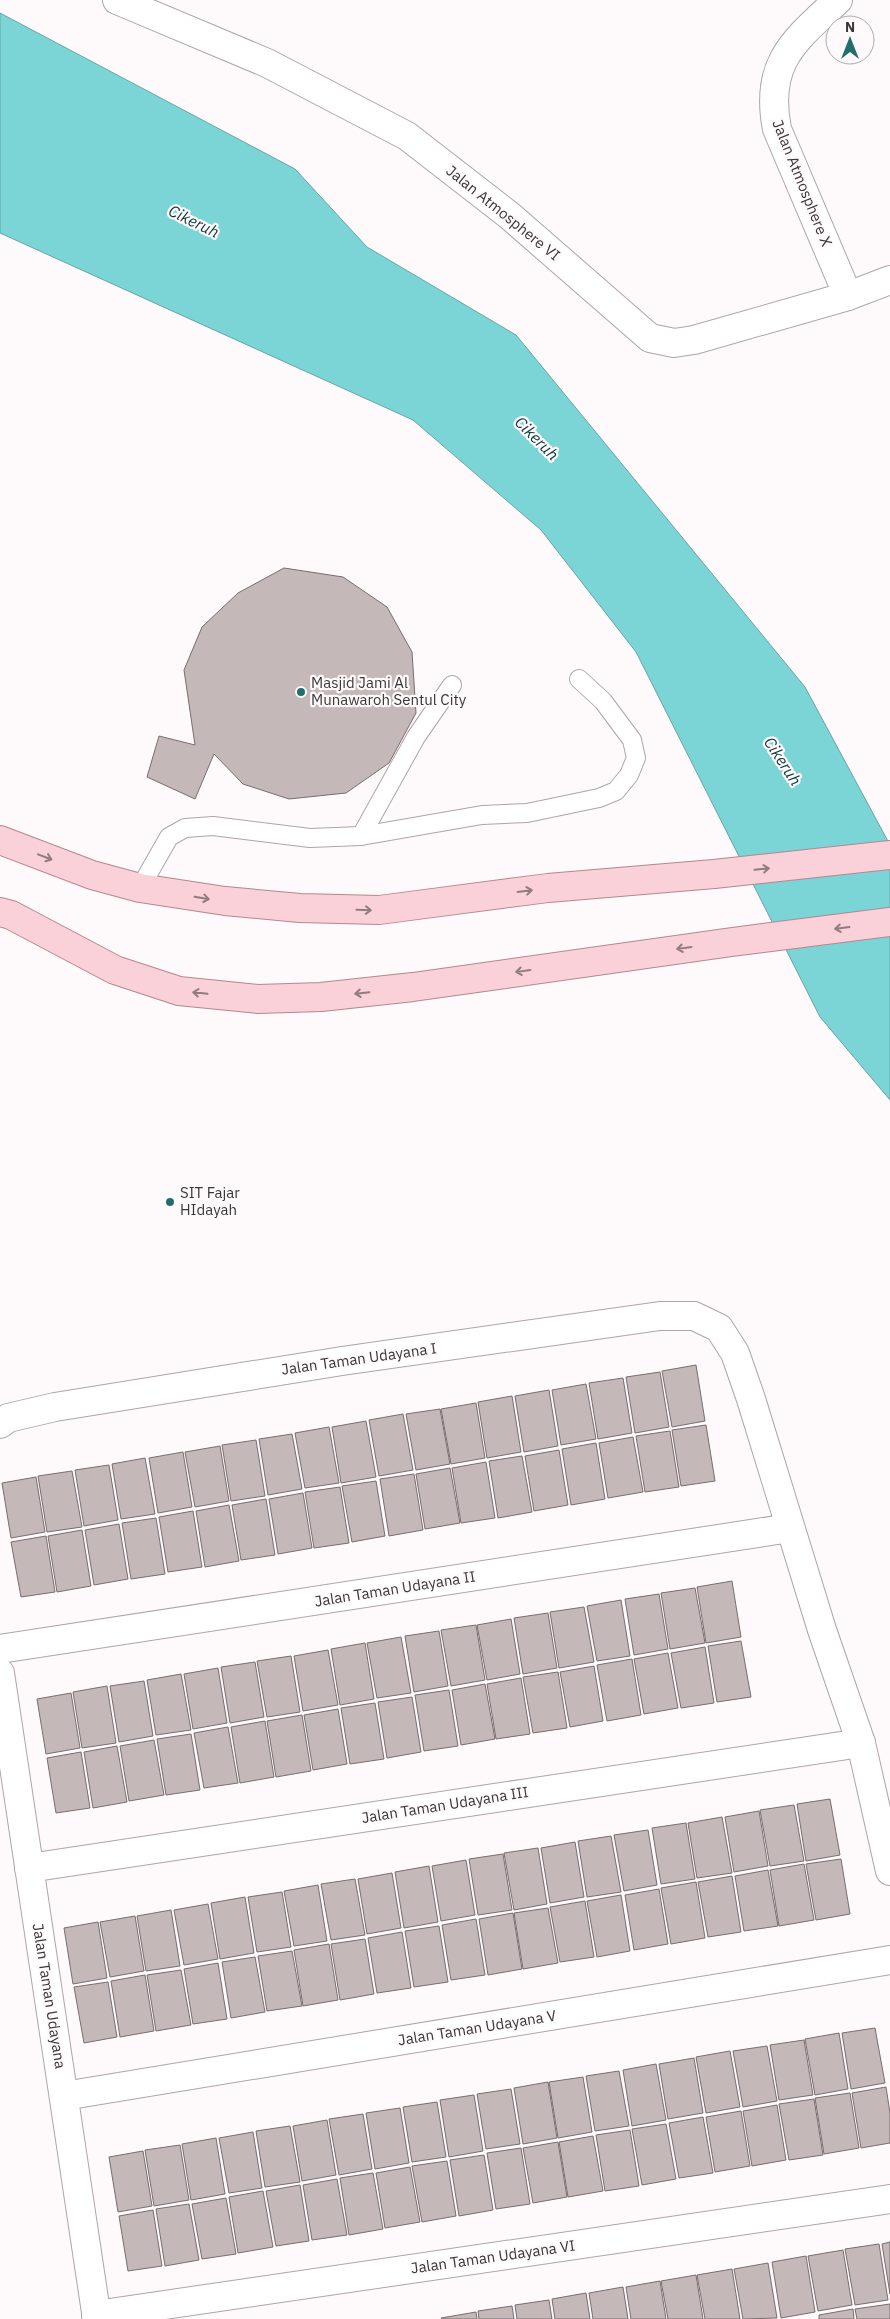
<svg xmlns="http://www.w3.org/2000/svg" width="890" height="2319" viewBox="0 0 890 2319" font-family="'IBM Plex Sans',sans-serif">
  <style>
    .water { fill: #7bd4d5; stroke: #68a5a6 }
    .building { fill: #c4b8b9; stroke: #786d6f }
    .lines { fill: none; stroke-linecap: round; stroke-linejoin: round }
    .service-casing { stroke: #b0a4a6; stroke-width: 20 }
    .minor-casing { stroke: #b0a4a6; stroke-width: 30 }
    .primary-casing { stroke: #b5878f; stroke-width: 30 }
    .service { stroke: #fff; stroke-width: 18 }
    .minor { stroke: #fff; stroke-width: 28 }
    .primary { stroke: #fad1d8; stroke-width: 28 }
    .oneway { stroke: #917c7f }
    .poi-dot { fill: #226e6f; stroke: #fef9fa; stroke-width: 2 }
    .labels { text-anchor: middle; stroke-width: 4.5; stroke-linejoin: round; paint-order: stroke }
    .street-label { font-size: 15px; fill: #3b3637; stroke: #fef9fa }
    .poi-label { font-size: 15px; fill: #3b3637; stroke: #fef9fa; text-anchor: start }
    .water-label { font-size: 16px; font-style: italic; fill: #0e393a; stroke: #fef9fa }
  </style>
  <rect width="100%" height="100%" fill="#fef9fa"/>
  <polygon class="water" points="0,13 295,169 367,247 516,335 805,687 890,845 890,1100 820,1017 636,652 541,530 413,420 0,233"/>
  <g class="building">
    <polygon points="284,568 343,577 387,607 412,652 416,713 389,763 346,793 289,799 243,784 214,754 195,799 147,777 159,736 195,745 184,670 202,627 238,593"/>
    <polygon points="696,1365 705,1421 672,1427 662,1371"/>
    <polygon points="660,1372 669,1427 635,1433 626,1377"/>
    <polygon points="623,1378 632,1433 598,1439 589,1383"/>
    <polygon points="586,1384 596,1439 561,1445 552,1390"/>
    <polygon points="549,1390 558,1446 524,1452 515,1396"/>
    <polygon points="512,1396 521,1452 487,1458 478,1402"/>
    <polygon points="476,1403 485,1458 451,1464 441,1409"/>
    <polygon points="440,1409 450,1464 416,1470 406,1414"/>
    <polygon points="403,1414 413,1470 379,1476 369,1420"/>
    <polygon points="366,1421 376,1477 341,1483 332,1427"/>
    <polygon points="706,1425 715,1481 681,1486 672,1430"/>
    <polygon points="329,1427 339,1483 305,1488 295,1433"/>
    <polygon points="670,1431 679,1487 645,1492 636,1436"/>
    <polygon points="292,1434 302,1489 268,1495 259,1439"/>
    <polygon points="633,1437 643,1492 608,1498 599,1443"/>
    <polygon points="256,1440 265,1496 231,1501 222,1445"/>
    <polygon points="596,1443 605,1499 571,1505 562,1449"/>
    <polygon points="220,1446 229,1501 195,1507 185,1452"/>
    <polygon points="559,1450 568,1505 534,1511 525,1456"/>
    <polygon points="183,1452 192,1507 158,1513 149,1458"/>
    <polygon points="522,1456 532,1512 498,1518 489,1461"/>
    <polygon points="145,1458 155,1514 121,1519 112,1464"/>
    <polygon points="486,1462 495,1518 461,1523 452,1468"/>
    <polygon points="109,1465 118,1520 84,1526 75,1470"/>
    <polygon points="450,1468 460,1523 425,1529 416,1474"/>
    <polygon points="72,1471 82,1527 47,1532 38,1476"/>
    <polygon points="414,1474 423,1530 389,1536 380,1479"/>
    <polygon points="36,1477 45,1532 11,1538 2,1483"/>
    <polygon points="376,1481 385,1536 352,1542 342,1486"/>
    <polygon points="340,1487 349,1543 314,1548 305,1492"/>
    <polygon points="303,1493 312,1548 278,1554 269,1499"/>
    <polygon points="266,1499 275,1555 241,1560 232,1505"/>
    <polygon points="229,1505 239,1561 205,1567 196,1511"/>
    <polygon points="193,1511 202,1567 168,1572 159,1517"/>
    <polygon points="156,1518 165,1574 131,1579 122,1523"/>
    <polygon points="119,1524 128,1579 94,1585 85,1530"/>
    <polygon points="82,1530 91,1586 57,1592 48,1536"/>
    <polygon points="46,1536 55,1592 21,1597 11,1542"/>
    <polygon points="732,1581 741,1637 706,1643 697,1587"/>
    <polygon points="695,1588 705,1643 670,1649 661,1593"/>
    <polygon points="659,1594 668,1649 634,1655 625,1599"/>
    <polygon points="621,1600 630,1656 597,1661 587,1606"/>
    <polygon points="584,1607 594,1662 559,1668 550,1612"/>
    <polygon points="548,1613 557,1668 523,1674 514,1618"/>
    <polygon points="511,1619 520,1674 487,1680 477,1625"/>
    <polygon points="476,1625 485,1680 451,1686 441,1630"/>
    <polygon points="439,1631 448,1686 414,1692 405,1636"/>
    <polygon points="401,1637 411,1693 377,1698 367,1643"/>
    <polygon points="741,1641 751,1697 717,1702 708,1646"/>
    <polygon points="365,1643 374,1699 340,1705 331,1649"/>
    <polygon points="705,1647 714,1703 681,1708 671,1653"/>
    <polygon points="328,1650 338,1705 303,1711 294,1656"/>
    <polygon points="668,1653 678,1708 644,1714 634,1659"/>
    <polygon points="291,1656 300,1712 267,1717 257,1661"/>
    <polygon points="632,1659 641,1715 607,1721 597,1665"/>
    <polygon points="255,1662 264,1717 230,1723 221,1667"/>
    <polygon points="594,1666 603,1721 570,1727 560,1672"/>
    <polygon points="218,1668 227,1723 193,1729 184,1674"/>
    <polygon points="558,1672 567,1728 533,1733 523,1677"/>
    <polygon points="181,1674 191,1730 156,1735 147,1680"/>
    <polygon points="521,1678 530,1734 496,1739 487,1684"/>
    <polygon points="144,1681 153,1736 119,1742 110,1686"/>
    <polygon points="485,1684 495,1739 461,1745 452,1690"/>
    <polygon points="107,1686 116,1743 82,1748 73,1692"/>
    <polygon points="449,1690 458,1746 424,1751 415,1695"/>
    <polygon points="71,1693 80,1748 46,1754 37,1699"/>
    <polygon points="412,1697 421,1752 387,1758 378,1702"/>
    <polygon points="375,1703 384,1759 350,1764 341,1708"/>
    <polygon points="338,1709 347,1764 313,1770 304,1715"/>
    <polygon points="302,1715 311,1771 276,1777 267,1721"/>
    <polygon points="265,1721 274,1777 240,1783 231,1727"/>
    <polygon points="228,1727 238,1783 204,1788 194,1733"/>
    <polygon points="191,1734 200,1790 166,1795 157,1739"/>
    <polygon points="154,1740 164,1795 129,1801 120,1746"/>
    <polygon points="117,1746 127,1802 93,1808 84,1752"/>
    <polygon points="81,1752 90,1808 56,1813 47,1758"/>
    <polygon points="830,1799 840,1855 806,1861 797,1804"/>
    <polygon points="794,1805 804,1861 770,1866 760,1810"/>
    <polygon points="759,1811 768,1866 734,1872 725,1817"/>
    <polygon points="722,1817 732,1873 697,1878 688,1823"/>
    <polygon points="686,1823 695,1879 661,1884 652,1828"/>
    <polygon points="648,1830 657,1885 624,1891 614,1835"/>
    <polygon points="611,1836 621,1892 587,1897 578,1841"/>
    <polygon points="575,1842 584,1897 550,1903 541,1848"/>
    <polygon points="538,1848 547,1904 514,1910 504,1853"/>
    <polygon points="503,1854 512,1910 478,1915 469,1859"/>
    <polygon points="841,1859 850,1914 816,1920 806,1864"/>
    <polygon points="466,1860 475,1915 441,1921 432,1866"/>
    <polygon points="804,1864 814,1920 779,1926 770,1870"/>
    <polygon points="429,1866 438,1922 404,1928 395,1872"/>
    <polygon points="768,1870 778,1926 744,1931 735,1876"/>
    <polygon points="392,1873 401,1928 367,1934 358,1879"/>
    <polygon points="732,1876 741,1932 708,1937 698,1882"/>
    <polygon points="355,1879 365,1935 331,1940 321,1884"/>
    <polygon points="696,1882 705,1938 671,1944 661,1888"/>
    <polygon points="318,1885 327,1941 294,1946 284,1891"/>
    <polygon points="659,1889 668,1944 634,1950 625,1895"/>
    <polygon points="282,1892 291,1947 257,1952 248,1897"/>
    <polygon points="621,1895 630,1951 597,1957 587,1901"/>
    <polygon points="245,1897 254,1953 220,1959 211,1903"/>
    <polygon points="585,1901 594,1957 560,1962 550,1907"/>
    <polygon points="208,1904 218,1959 184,1965 174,1910"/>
    <polygon points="548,1908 558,1963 523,1969 514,1913"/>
    <polygon points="171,1910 180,1966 146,1971 137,1916"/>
    <polygon points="513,1913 522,1969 488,1975 479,1919"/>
    <polygon points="135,1916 144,1971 110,1977 100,1922"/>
    <polygon points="476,1919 485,1975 451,1980 442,1925"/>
    <polygon points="98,1922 107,1978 73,1984 64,1928"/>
    <polygon points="439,1926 448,1982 414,1987 405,1931"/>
    <polygon points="402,1932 411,1988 377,1993 368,1938"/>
    <polygon points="365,1939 374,1994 340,2000 331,1944"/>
    <polygon points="329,1944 338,2000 303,2006 294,1950"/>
    <polygon points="292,1951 302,2006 267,2011 258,1956"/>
    <polygon points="255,1957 265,2012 231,2018 222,1962"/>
    <polygon points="218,1963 227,2019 193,2024 184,1969"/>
    <polygon points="181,1970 191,2025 156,2031 147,1975"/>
    <polygon points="145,1975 154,2031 120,2037 111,1981"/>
    <polygon points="108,1982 117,2037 84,2043 74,1987"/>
    <polygon points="875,2028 885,2083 851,2089 842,2033"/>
    <polygon points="839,2033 848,2089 815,2095 805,2039"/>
    <polygon points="804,2040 813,2095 779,2100 770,2045"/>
    <polygon points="767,2046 777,2101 743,2107 733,2051"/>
    <polygon points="730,2051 740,2107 706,2113 696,2057"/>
    <polygon points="694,2058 703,2113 668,2119 659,2064"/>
    <polygon points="656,2064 666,2120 632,2126 623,2070"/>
    <polygon points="619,2071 629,2126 595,2131 586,2076"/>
    <polygon points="583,2077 592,2132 558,2138 549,2082"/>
    <polygon points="548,2082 557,2138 523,2144 514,2088"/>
    <polygon points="886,2087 890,2113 890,2143 861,2148 852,2093"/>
    <polygon points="511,2089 520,2144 486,2149 477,2094"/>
    <polygon points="850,2093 859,2148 824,2154 815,2098"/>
    <polygon points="474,2095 483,2151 449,2157 440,2100"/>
    <polygon points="814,2099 823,2155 789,2160 779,2104"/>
    <polygon points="437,2102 446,2157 412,2162 403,2107"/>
    <polygon points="777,2105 786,2160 752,2166 743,2111"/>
    <polygon points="400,2108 409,2163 375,2169 366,2113"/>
    <polygon points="741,2111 750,2166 715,2172 706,2117"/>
    <polygon points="363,2114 372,2169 339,2175 329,2119"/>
    <polygon points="703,2117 713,2173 679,2178 669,2123"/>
    <polygon points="327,2120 336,2175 302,2181 293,2126"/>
    <polygon points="666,2124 676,2179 642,2185 632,2129"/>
    <polygon points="290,2126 300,2182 265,2187 256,2131"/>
    <polygon points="630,2130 639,2186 605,2191 596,2135"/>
    <polygon points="253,2132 262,2188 229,2193 219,2138"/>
    <polygon points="593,2136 603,2191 568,2197 559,2142"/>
    <polygon points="216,2138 225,2194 191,2200 182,2144"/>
    <polygon points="558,2142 567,2197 533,2203 523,2148"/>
    <polygon points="180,2145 189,2200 154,2206 145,2150"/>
    <polygon points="521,2148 530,2204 496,2209 487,2153"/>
    <polygon points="143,2151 152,2206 118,2212 109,2157"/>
    <polygon points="484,2155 493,2210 459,2216 450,2160"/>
    <polygon points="447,2161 456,2216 422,2222 412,2166"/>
    <polygon points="410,2167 420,2222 385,2228 376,2173"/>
    <polygon points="373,2173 383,2229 349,2235 340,2178"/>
    <polygon points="337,2179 347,2235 312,2240 303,2185"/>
    <polygon points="300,2185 309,2241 276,2246 266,2191"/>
    <polygon points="263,2191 273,2247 238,2253 229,2197"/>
    <polygon points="226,2198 236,2254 202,2259 192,2204"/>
    <polygon points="189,2204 199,2260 165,2266 156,2209"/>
    <polygon points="153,2210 162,2266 128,2271 119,2216"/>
    <polygon points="890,2242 890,2294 882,2244"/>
    <polygon points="879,2244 888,2300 855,2305 845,2249"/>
    <polygon points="843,2250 852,2305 818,2311 808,2256"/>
    <polygon points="806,2256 815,2312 781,2318 772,2262"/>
    <polygon points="768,2263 777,2318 743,2319 734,2269"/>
    <polygon points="732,2269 740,2319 705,2319 697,2275"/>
    <polygon points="696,2275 703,2319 668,2319 661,2281"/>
    <polygon points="660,2281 666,2319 631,2319 626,2287"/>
    <polygon points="623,2287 628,2319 593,2319 589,2293"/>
    <polygon points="586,2293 590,2319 555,2319 552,2299"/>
    <polygon points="549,2300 552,2319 517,2319 515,2305"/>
    <polygon points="890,2304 890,2319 857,2319 855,2309"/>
    <polygon points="512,2306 514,2319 479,2319 478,2311"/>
    <polygon points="853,2309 854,2319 819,2319 819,2315"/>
    <polygon points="476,2312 477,2319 442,2319 441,2318"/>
  </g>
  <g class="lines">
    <g class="service-casing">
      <g id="service">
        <polyline points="361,836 416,737 452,685"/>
        <polyline points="140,888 169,837 185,828 213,826 310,838 361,836 482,815 527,813 599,798 616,791 629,775 636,758 632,740 603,701 579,679"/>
      </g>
    </g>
    <g class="minor-casing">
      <g id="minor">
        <polyline points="117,0 267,63 407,136 510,216 650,338 674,343 694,340 848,296 890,280"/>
        <path d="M838,0c-44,41 -74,63 -61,129l71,167"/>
        <polyline points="0,1424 8,1418 55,1407 342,1361 660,1316 694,1316 719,1328 735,1353 751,1399 822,1630 861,1743 890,1871"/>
        <polyline points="0,1649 790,1528"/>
        <polyline points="0,1673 97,2319"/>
        <polyline points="29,1868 861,1743"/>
        <polyline points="64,2096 890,1960"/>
        <polyline points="96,2315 890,2199"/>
      </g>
    </g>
    <g class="primary-casing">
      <g id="primary">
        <polyline points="0,840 92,875 140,888 225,901 300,908 379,910 548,888 714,874 890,855"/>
        <polyline points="0,912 11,915 115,970 179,991 258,999 321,997 413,987 732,942 890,922"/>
      </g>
    </g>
    <use href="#service" class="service"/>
    <use href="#minor" class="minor"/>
    <use href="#primary" class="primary"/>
  </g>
  <defs><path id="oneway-shaft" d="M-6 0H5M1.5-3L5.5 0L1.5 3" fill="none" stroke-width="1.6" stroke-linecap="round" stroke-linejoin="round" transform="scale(1.25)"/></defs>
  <g class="oneway">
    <use href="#oneway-shaft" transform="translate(45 857) rotate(21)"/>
    <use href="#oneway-shaft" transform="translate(762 869) rotate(-6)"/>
    <use href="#oneway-shaft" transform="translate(525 891) rotate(-7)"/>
    <use href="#oneway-shaft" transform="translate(202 898) rotate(9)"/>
    <use href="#oneway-shaft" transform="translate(364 910) rotate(2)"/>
    <use href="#oneway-shaft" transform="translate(842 928) rotate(173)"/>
    <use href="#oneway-shaft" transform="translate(684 948) rotate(172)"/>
    <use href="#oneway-shaft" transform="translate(523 971) rotate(172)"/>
    <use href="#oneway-shaft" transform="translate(200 993) rotate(-174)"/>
    <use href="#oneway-shaft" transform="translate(362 993) rotate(174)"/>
  </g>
  <g class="poi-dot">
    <circle cx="301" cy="692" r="5"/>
    <circle cx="170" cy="1202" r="5"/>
  </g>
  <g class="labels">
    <g class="street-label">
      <text transform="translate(802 183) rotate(68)" y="5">Jalan Atmosphere X</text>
      <text transform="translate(503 213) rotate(39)" y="5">Jalan Atmosphere VI</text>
      <text transform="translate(359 1359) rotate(-8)" y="5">Jalan Taman Udayana I</text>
      <text transform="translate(395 1589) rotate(-9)" y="5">Jalan Taman Udayana II</text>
      <text transform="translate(445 1805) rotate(-9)" y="5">Jalan Taman Udayana III</text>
      <text transform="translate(49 1996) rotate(81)" y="5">Jalan Taman Udayana</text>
      <text transform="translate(477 2028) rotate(-9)" y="5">Jalan Taman Udayana V</text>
      <text transform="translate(493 2257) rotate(-8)" y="5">Jalan Taman Udayana VI</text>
    </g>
    <g class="poi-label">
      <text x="311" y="688">Masjid Jami Al<tspan x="311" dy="17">Munawaroh Sentul City</tspan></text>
      <text x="180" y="1198">SIT Fajar<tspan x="180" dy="17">HIdayah</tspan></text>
    </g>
    <g class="water-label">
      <text transform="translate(194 221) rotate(26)" y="6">Cikeruh</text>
      <text transform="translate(537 438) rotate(45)" y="6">Cikeruh</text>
      <text transform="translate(783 761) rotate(57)" y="6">Cikeruh</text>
    </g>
  </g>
  <g transform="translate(850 40)"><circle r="24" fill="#fef9fa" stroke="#b0abac"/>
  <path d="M0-4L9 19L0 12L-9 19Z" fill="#226e6f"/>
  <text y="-8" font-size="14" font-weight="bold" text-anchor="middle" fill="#3b3637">N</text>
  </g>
</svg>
